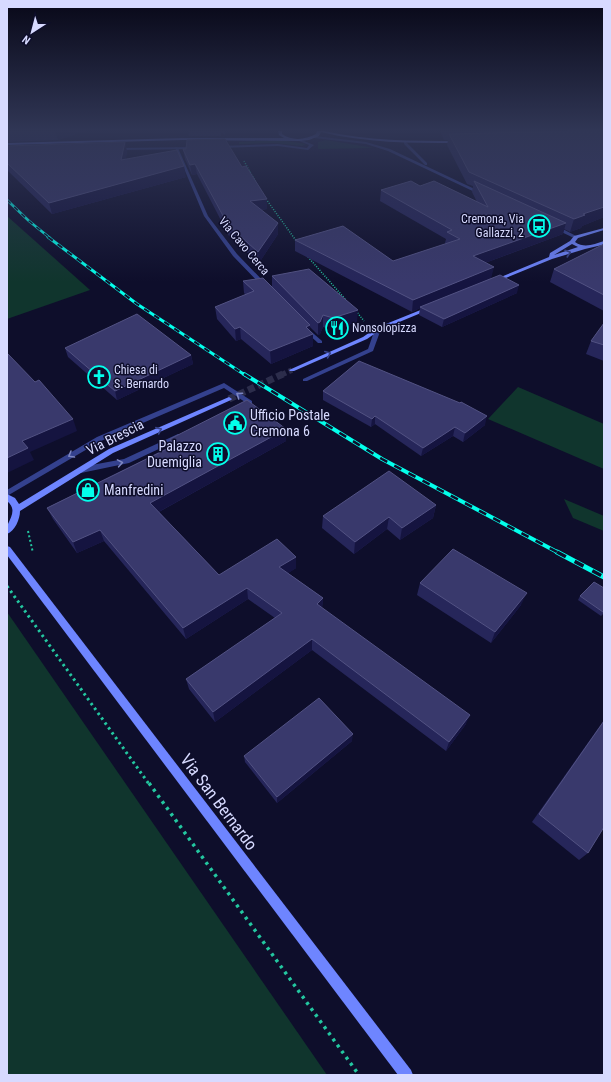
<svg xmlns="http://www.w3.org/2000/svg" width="611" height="1082" viewBox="0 0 611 1082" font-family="'Roboto Condensed',sans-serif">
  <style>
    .green { fill: #10352d }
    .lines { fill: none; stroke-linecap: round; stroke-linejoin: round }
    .secondary-tunnel-far1 { stroke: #2c2d4b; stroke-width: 5.5; stroke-dasharray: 5.5 3; stroke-linecap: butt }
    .secondary-tunnel { stroke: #2c2d4b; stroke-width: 7; stroke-dasharray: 7 3.5; stroke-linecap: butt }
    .path-far3 { stroke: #23c7a0; stroke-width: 1.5; stroke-dasharray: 1 1.5; stroke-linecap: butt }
    .path-far2 { stroke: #23c7a0; stroke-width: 2; stroke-dasharray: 2 2.5; stroke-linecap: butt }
    .path-far1 { stroke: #23c7a0; stroke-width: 3; stroke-dasharray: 2.5 3.5; stroke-linecap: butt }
    .path { stroke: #23c7a0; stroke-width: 3.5; stroke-dasharray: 3 4.5; stroke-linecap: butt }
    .lane { fill: #34418e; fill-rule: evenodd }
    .street { fill: #34418e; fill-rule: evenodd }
    .secondary { fill: #6e85ff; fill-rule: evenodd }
    .rail-far3-casing { stroke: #03ffeb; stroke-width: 2.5 }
    .rail-far2-casing { stroke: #03ffeb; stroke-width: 3 }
    .rail-far1-casing { stroke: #03ffeb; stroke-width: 4 }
    .rail-casing { stroke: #03ffeb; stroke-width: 5 }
    .rail-far3 { stroke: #0e0e2b; stroke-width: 1.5; stroke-dasharray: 5; stroke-linecap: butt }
    .rail-far2 { stroke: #0e0e2b; stroke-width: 2; stroke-dasharray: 6; stroke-linecap: butt }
    .rail-far1 { stroke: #0e0e2b; stroke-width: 2.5; stroke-dasharray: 8; stroke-linecap: butt }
    .rail { stroke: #0e0e2b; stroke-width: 3.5; stroke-dasharray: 10; stroke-linecap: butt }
    .wall { fill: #26265a }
    .shaded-wall { fill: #151440 }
    .building { fill: #39396c; stroke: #525283 }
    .oneway { stroke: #39448a }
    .oneway2 { stroke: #7d86c1 }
    .labels { text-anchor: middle; stroke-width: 3; stroke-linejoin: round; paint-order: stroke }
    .far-poi-label { font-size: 12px; fill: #d7daff; stroke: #0e0e2b; text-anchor: start }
    .far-street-label { font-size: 12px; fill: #d7daff; stroke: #0e0e2b }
    .poi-label { font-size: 14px; fill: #d7daff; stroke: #0e0e2b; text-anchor: start }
    .street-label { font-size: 14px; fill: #d7daff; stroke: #0e0e2b }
    .near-street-label { font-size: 17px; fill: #d7daff; stroke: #0e0e2b }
  </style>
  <rect width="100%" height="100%" fill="#0e0e2b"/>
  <g class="green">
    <polygon points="280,140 306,144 302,146 274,143 239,144 239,142"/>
    <polygon points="326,140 374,148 318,149 318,142"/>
    <polygon points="7,216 90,290 7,319"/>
    <polygon points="518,387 604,424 604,469 488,419"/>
    <polygon points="564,499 604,516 604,531 573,518"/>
    <polygon points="7,612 327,1075 7,1075"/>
  </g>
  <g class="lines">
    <polyline class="secondary-tunnel-far1" points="281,375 292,370"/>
    <polyline class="secondary-tunnel" points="229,399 283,374"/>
    <g class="path-far3">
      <polyline points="244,161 259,188"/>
      <polyline points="266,199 297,242"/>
      <polyline points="308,257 346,300"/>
      <polyline points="356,311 364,321"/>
    </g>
    <polyline class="path-far2" points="28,531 33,553"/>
    <polyline class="path-far1" points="7,586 149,784"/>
    <polyline class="path" points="149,783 359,1075"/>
    <g class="lane">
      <polygon points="299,139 314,145 308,150 278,146 220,148 218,147 220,146 278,144 307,148 309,145 299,141"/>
      <polygon points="196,147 197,149 116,150 114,149 116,148"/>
      <polygon points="224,383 252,401 252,403 243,408 239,408 239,406 245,402 224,388 101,441 7,496 7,490 97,437"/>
      <polygon points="178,434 182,434 183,436 182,438 129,463 81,473 77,470 81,467 124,459"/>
    </g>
    <g class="street">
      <polygon points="315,136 366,142 390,149 483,193 479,194 388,151 366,144 314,138"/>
      <polygon points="404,142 406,142 427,163 427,165 425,165 404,144"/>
      <polygon points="175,147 178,148 208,216 237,254 267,285 267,287 263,287 233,256 204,216"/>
      <polygon points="553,226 557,226 578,237 574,238 553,228"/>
      <polygon points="306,327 322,341 322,343 318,343 304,330 304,328"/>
      <polygon points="378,327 381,329 373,351 307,381 303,381 303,379 368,349 375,329"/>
    </g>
    <g class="secondary">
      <path d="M278,131h4v3c10,7 23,6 34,0l1,-3h7c44,10 88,10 133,10l2,1 -2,1c-46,0 -91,0 -136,-11l-2,4 -10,4 -10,1 -116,-1 -176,5v-2l176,-5h101l-5,-3z"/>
      <path d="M604,228v2l-26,8 -3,4c10,7 19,2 29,-1v3l-2,1 -17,4 -33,10 -56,23 -5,-1 58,-24 1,-4 20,-12 4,-5zM572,244l6,3 -24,8z"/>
      <polygon points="428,307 433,308 380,330 367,339 294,371 290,371 289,370 363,337 376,328"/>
      <path d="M229,397l3,2 -1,1 -118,53 -93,58c0,8 -5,20 -13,23 0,-3 0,-7 1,-10 4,-8 8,-16 -1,-23v-7l8,4 4,6 90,-55z"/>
      <polygon points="7,546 10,547 411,1070 413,1075 398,1075 7,555"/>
    </g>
    <g class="rail-far3-casing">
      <polyline id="rail-far3" points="7,200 29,221 50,238"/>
    </g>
    <g class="rail-far2-casing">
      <polyline id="rail-far2" points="48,237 137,304 245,375"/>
    </g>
    <g class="rail-far1-casing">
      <polyline id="rail-far1" points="244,374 382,459 559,553"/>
    </g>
    <g class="rail-casing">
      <polyline id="rail" points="557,552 604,577"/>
    </g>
    <use href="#rail-far3" class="rail-far3"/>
    <use href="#rail-far2" class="rail-far2"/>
    <use href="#rail-far1" class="rail-far1"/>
    <use href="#rail" class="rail"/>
  </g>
  <g class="wall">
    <polygon points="7,131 85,131 58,140 7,142"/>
    <polygon points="188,131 225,131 225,135 221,132 221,136 189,136"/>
    <polygon points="440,131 604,131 604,217 582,226 581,228 570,232 564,229 563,234 485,263 491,278 517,293 442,327 419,315 420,308 412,312 295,251 295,240 393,261 446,244 445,243 446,239 380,201 381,190 420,186 477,202 472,192 473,186 467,184 447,145 448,140 444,140"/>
    <polygon points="125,142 127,152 125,160 186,177 52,214 7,170 7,146"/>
    <polygon points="183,149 242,167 267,209 261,210 278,223 278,234 259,263 229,236 197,174 192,175 185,159"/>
    <polygon points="604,244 604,311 550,282 554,269"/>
    <polygon points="272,276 357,322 332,330 323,327 320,334 318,335 310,327 310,331 313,346 271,364 241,339 236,341 217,319 215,307 246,295 244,293 243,281 272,287"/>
    <polygon points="604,323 604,361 586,354 591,341"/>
    <polygon points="65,348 191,355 193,364 117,400 68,357"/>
    <polygon points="323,391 485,425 463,442 453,436 421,456 375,424 371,427 323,400"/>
    <polygon points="286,429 286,441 159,512 219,575 296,557 296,568 288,573 323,598 322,608 466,724 446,751 312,650 215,722 189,689 186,679 275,618 248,599 186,639 104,541 77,553 53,519 47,508 171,446 170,439"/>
    <polygon points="436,505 433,518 400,540 387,529 354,554 322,528 323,516"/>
    <polygon points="420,583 521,605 491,643 417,595"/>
    <polygon points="604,588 604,613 601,616 578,600 580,596"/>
    <polygon points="604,720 604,827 588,853 579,860 532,822"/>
    <polygon points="352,741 277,803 245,762 244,756"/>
  </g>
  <g class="shaded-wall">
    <polygon points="55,131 85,131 58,140"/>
    <polygon points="125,142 127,152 123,171 121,160"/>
    <polygon points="195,164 197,174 192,175 190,165"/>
    <polygon points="184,166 186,177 52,214 49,203"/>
    <polygon points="267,199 267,209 250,211 250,201"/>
    <polygon points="604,207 604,217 582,226 581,228 570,232 574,219 583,214"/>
    <polygon points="278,223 278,234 259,263 258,252"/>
    <polygon points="566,223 563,234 471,268 473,256"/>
    <polygon points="494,267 491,279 420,307 420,308 412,312 413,300"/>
    <polygon points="519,285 517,293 442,327 444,319"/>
    <polygon points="358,310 357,322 332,330 333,318"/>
    <polygon points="323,315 323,327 320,334 318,335 318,323"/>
    <polygon points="310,325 310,335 313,334 313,346 271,364 270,351 306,327"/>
    <polygon points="240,327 241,339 236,341 235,329"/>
    <polygon points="191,355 193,364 117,400 115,391"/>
    <polygon points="375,416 375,424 371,427 372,419"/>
    <polygon points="487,416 485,425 463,442 465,433"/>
    <polygon points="73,419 77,431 30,452 34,460 7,473 7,458 22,441"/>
    <polygon points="455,427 453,436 421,456 423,448"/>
    <polygon points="286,429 286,441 153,515 150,503"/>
    <polygon points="436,505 433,518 400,540 402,528"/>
    <polygon points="389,517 387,529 354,554 355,542"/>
    <polygon points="100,530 104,541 77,553 73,542"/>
    <polygon points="296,557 296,568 280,579 279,567"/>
    <polygon points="247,588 248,599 186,639 183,628"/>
    <polygon points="527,593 521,605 491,643 495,632"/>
    <polygon points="323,598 322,609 317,604"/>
    <polygon points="312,639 312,650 215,722 213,712"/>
    <polygon points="470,715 466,724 446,751 449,742"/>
    <polygon points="353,734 352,741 277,803 277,797"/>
  </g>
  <g class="building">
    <polygon points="582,131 604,131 604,207 583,214 585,215 574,219 469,172 449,134"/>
    <polygon points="225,139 242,167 246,166 267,199 250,201 278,223 258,252 228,225 195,164 190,165 183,149 186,149 187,140"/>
    <polygon points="125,142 121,160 177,150 184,166 49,203 7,163 7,146"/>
    <polygon points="411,181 420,186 434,181 488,207 474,181 566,223 473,256 494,267 413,300 295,240 343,226 393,261 460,239 447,232 452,230 381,190"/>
    <polygon points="604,244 604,295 554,269"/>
    <polygon points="309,269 358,310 333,318 323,315 320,322 318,323 272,276"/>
    <polygon points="500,275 519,285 444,319 420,307"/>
    <polygon points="263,278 310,325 306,327 313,334 270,351 240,327 235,329 215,307 254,291 243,281"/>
    <polygon points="137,314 191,355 115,391 65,348"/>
    <polygon points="604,323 604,345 591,341"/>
    <polygon points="7,353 35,382 39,380 73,419 22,441 28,448 7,458"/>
    <polygon points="359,361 460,403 461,402 487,416 465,433 455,427 423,448 375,416 372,419 323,391"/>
    <polygon points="247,400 286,429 150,503 219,575 277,539 296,557 279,567 323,598 317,604 470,715 449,742 312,639 213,712 186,679 282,613 247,588 183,628 100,530 73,542 47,508 173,446 170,439"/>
    <polygon points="389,471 436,505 402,528 389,517 355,542 323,516"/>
    <polygon points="453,549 527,593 495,632 420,583"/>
    <polygon points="594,582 604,588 604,611 603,612 580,596"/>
    <polygon points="319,698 353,734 277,797 244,756"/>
    <polygon points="604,721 604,827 588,853 539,814"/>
  </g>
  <defs><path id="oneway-chevron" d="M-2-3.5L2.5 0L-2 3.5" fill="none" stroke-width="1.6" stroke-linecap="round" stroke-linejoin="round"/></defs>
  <g class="oneway">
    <use href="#oneway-chevron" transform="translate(568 253) rotate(-18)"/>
    <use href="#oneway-chevron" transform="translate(328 354) rotate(-23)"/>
    <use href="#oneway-chevron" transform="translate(159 430) rotate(-24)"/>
  </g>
  <g class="oneway2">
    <use href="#oneway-chevron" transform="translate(239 395) rotate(-146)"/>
    <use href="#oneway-chevron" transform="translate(71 455) rotate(150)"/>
    <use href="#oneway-chevron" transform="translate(120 463) rotate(-10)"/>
  </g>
  <linearGradient id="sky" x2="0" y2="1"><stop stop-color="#080818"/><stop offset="0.46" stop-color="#303655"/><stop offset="1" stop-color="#303655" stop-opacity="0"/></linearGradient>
  <rect width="611" height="282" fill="url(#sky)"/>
  <defs>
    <g id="bus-ring" transform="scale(1.15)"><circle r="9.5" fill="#0e0e2b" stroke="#03ffeb" stroke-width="1.5"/><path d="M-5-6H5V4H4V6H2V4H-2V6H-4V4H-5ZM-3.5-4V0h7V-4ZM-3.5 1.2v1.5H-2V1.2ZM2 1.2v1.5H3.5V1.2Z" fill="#03ffeb"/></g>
    <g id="restaurant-ring" transform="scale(1.15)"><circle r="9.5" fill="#0e0e2b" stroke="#03ffeb" stroke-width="1.5"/><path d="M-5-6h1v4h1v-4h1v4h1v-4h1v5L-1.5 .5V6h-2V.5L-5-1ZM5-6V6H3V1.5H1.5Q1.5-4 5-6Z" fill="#03ffeb"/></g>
    <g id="church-ring" transform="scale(1.15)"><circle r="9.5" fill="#0e0e2b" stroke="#03ffeb" stroke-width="1.5"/><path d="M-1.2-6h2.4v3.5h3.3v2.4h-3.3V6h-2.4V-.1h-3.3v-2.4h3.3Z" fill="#03ffeb"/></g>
    <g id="civic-ring" transform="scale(1.15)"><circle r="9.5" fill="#0e0e2b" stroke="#03ffeb" stroke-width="1.5"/><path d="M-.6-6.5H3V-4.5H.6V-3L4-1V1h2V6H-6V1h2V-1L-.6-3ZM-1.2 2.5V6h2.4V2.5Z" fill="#03ffeb"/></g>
    <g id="building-ring" transform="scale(1.15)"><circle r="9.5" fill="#0e0e2b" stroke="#03ffeb" stroke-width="1.5"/><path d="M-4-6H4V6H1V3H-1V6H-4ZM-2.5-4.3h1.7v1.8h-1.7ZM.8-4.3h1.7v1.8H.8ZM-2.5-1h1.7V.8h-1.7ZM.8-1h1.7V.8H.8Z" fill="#03ffeb"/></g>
    <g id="shop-ring" transform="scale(1.15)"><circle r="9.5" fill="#0e0e2b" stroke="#03ffeb" stroke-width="1.5"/><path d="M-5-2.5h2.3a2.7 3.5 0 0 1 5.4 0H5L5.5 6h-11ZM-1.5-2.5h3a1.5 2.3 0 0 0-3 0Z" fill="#03ffeb"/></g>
  </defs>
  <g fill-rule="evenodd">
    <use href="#bus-ring" x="539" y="226"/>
    <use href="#restaurant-ring" x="337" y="328"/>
    <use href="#church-ring" x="99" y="377"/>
    <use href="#civic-ring" x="235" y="423"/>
    <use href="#building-ring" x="218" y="454"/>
    <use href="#shop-ring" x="88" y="490"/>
  </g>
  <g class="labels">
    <g class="far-poi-label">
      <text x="524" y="223" text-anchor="end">Cremona, Via<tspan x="524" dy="14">Gallazzi, 2</tspan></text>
      <text x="352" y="332">Nonsolopizza</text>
      <text x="114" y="374">Chiesa di<tspan x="114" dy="14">S. Bernardo</tspan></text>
    </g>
    <g class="far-street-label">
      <text transform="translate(244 246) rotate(50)" y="4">Via Cavo Cerca</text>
    </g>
    <g class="poi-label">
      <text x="250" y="420">Ufficio Postale<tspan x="250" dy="16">Cremona 6</tspan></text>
      <text x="202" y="451" text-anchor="end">Palazzo<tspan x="202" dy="16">Duemiglia</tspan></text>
      <text x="104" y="495">Manfredini</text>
    </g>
    <g class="street-label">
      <text transform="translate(115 437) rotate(-27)" y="5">Via Brescia</text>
    </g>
    <g class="near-street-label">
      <text transform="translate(219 802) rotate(53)" y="6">Via San Bernardo</text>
    </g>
  </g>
  <rect width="611" height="1082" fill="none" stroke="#d7daff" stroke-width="16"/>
  <g transform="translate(32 32) rotate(216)" stroke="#0e0e2b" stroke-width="3" paint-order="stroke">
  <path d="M0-3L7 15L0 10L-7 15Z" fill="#d7daff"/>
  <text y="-6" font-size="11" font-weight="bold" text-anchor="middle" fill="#d7daff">N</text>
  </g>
</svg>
